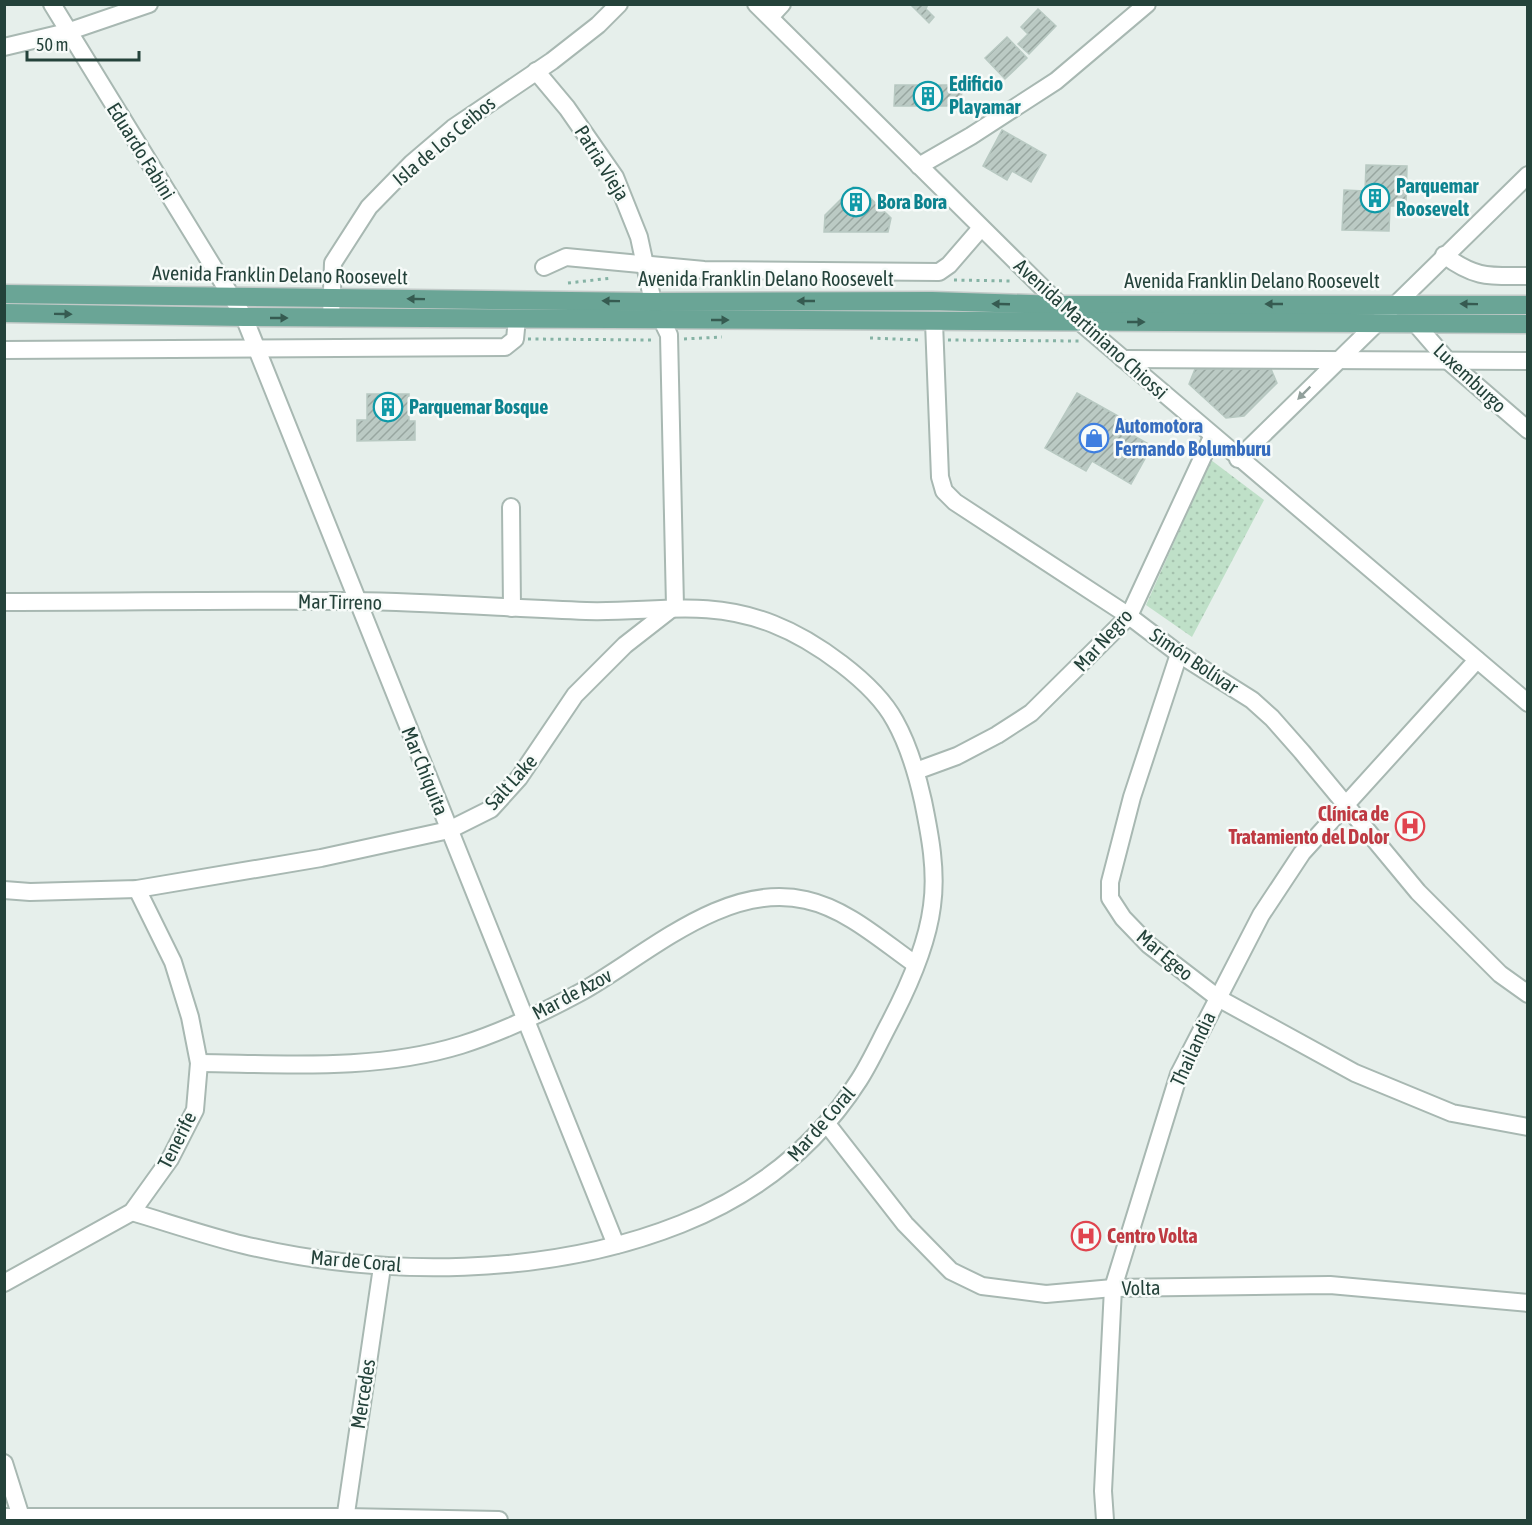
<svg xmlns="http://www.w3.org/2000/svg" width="1532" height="1525" viewBox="0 0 1532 1525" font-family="'Asap Condensed',sans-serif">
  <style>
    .grass { fill: url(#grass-dots) }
    .building { fill: url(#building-hatch); stroke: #b8c9c2; stroke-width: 1.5 }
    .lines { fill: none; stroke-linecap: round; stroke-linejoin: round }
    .minor-casing { stroke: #a8b8b2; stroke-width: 20 }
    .major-casing { stroke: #c2cac8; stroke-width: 21 }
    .path { stroke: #86b3a5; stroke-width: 3; stroke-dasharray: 3 4.5; stroke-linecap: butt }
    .minor { stroke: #fff; stroke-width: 16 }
    .major { stroke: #6aa596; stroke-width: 18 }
    .oneway { fill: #365b51 }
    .oneway2 { fill: #92a09c }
    .labels { text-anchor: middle; stroke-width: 5; stroke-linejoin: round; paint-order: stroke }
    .culture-label { font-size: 20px; font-weight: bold; fill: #0d838f; stroke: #f7fbf9; text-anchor: start }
    .street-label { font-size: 20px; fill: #24423a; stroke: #f7fbf9 }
    .shop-label { font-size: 20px; font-weight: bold; fill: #366cbe; stroke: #f7fbf9; text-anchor: start }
    .health-label { font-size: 20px; font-weight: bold; fill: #be3a42; stroke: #f7fbf9; text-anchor: end }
  </style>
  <defs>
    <pattern id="grass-dots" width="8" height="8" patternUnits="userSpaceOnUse" patternTransform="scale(1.5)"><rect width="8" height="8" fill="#bfe0c8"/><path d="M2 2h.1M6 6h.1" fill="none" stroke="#a4c1ad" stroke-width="1.8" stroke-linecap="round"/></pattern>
    <pattern id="building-hatch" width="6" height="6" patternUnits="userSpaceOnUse" patternTransform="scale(1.5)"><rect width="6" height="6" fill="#bbcac4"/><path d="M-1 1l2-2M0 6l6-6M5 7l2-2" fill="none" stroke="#98a6a0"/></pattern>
  </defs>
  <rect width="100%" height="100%" fill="#e6efeb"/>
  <polygon class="grass" points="1211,460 1264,500 1192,637 1146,605"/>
  <g class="building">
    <polygon points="910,4 928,4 926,9 934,17 929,23"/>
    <polygon points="1038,9 1056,26 1029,54 1018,44 1028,34 1021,27"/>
    <polygon points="1007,37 1027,58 1005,79 985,58"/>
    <polygon points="895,85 962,85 961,106 894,106"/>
    <polygon points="1002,130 1046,155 1031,182 1012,171 1007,180 983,166"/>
    <polygon points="1366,165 1407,166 1406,206 1390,206 1389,231 1342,230 1344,190 1365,191"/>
    <polygon points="853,187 861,189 891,218 888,232 824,232 825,215"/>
    <polygon points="1195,369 1271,369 1277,383 1244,416 1226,418 1189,384"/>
    <polygon points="1077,393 1127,421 1122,429 1152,446 1131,484 1092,461 1086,471 1045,448"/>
    <polygon points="367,394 409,394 409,421 415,421 415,440 357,441 357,420 367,420"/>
  </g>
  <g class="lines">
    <g class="minor-casing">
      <g id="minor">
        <polyline points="52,4 244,317 616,1245"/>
        <polyline points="756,4 1060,305 1528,703"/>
        <polyline points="770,17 782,4"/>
        <polyline points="4,47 67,32 149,4"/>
        <polyline points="919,166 971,136 1056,81 1147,4"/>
        <path d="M1444,255c32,24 46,21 84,21"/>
        <polyline points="544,267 566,257 704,270 939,272 949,265 981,228"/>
        <polyline points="331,318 333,263 369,207 412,163 453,128 552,61 598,25 619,4"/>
        <polyline points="934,322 940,477 944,491 955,502 1129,616 1179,654 1252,700 1272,718 1302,752 1418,892 1500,974 1528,994"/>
        <polyline points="1415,323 1447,360 1528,430"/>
        <polyline points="4,350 505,347 515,339 517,319"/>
        <polyline points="1123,359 1528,361"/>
        <polyline points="1238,459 1528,175"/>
        <polyline points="511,507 512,608"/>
        <path d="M4,602c117,0 233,-2 349,-1 78,1 155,7 233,10 68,2 121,-13 187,13 41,16 101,58 122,97 14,25 22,53 28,80 7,34 14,70 9,105 -5,40 -24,82 -43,118 -10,19 -19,39 -30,56 -43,67 -105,115 -178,144 -133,53 -299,54 -437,21 -37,-9 -75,-22 -112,-33"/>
        <polyline points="1179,654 1132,797 1110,882 1110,898 1123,918 1149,945 1218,998 1355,1073 1452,1113 1528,1127"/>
        <polyline points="916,771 957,756 997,735 1031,713 1129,616 1212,437"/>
        <polyline points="4,890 30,892 137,889 321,858 449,830 491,809 519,778 575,695 625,645 675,606 669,335 653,302 639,237 615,177 567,108 536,71"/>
        <path d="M199,1063c88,1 177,8 262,-18 41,-13 83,-33 120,-53 66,-37 144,-111 225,-92 41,9 76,41 109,64"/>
        <polyline points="827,1124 905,1224 951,1271 982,1286 1046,1294 1113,1288 1330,1285 1528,1303"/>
        <polyline points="4,1283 132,1212 170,1159 195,1110 199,1063 190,1017 173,962 137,889"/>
        <polyline points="4,1463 22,1520"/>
        <polyline points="4,1517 345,1517 499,1520"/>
        <polyline points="345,1520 382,1267"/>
        <polyline points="1105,1520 1103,1491 1113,1288 1179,1074 1261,915 1302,853 1477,660"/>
      </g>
    </g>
    <g class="major-casing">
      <g id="major">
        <polyline points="4,294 653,302 932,301 1060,305 1528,305"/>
        <polyline points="4,313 244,317 1528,324"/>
      </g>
    </g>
    <g class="path">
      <polyline points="187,278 201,278"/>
      <polyline points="954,280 1013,281"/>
      <polyline points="568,283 612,278"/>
      <polyline points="870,338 920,340"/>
      <polyline points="528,339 654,340"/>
      <polyline points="684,339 722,337"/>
      <polyline points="948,340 1079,341"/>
    </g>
    <use href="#minor" class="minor"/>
    <use href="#major" class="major"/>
  </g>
  <defs><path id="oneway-solid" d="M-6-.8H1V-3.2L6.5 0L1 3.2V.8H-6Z" transform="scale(1.5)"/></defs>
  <g class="oneway">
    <use href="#oneway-solid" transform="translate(416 299) rotate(-179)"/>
    <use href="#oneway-solid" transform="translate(611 301) rotate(-179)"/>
    <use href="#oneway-solid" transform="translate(806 301) rotate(180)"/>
    <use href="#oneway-solid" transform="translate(1001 304) rotate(-178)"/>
    <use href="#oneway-solid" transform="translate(1274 304) rotate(180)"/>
    <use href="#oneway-solid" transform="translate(1469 304) rotate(-179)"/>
    <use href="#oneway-solid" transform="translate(63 314) rotate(1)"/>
    <use href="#oneway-solid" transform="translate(279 318)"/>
    <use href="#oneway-solid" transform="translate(720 320)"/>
    <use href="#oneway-solid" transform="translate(1136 322)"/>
  </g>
  <use class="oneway2" href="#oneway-solid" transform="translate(1304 393) rotate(135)"/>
  <defs>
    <g id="building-ring" transform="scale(1.5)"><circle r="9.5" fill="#f7fbf9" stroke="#0f9aa8" stroke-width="1.5"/><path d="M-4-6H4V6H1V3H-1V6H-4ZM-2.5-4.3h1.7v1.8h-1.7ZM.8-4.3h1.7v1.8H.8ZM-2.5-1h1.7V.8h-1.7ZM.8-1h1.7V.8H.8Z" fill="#0f9aa8"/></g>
    <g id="shop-ring" transform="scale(1.5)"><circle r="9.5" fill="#f7fbf9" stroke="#3f7fe0" stroke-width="1.5"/><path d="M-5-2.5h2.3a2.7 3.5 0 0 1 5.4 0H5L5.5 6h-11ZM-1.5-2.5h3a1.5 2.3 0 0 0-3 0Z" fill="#3f7fe0"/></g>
    <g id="hospital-ring" transform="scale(1.5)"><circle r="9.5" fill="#f7fbf9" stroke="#e0444e" stroke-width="1.5"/><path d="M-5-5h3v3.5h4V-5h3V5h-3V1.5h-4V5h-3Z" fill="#e0444e"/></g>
  </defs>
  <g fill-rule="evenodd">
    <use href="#building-ring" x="928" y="96"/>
    <use href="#building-ring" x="1375" y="198"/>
    <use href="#building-ring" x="856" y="202"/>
    <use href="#building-ring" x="388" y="407"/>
    <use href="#shop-ring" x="1094" y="438"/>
    <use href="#hospital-ring" x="1410" y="826"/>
    <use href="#hospital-ring" x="1086" y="1236"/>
  </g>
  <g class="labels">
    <g class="culture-label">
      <text x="949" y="91">Edificio<tspan x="949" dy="23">Playamar</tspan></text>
      <text x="1396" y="193">Parquemar<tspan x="1396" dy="23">Roosevelt</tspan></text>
      <text x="877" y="209">Bora Bora</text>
      <text x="409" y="414">Parquemar Bosque</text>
    </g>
    <g class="street-label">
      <text transform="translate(444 141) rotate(-40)" y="7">Isla de Los Ceibos</text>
      <text transform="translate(141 151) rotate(58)" y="7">Eduardo Fabini</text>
      <text transform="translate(602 163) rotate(58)" y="7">Patria Vieja</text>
      <text transform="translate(280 275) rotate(1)" y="7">Avenida Franklin Delano Roosevelt</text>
      <text x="766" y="286">Avenida Franklin Delano Roosevelt</text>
      <text x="1252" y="288">Avenida Franklin Delano Roosevelt</text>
      <text transform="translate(1091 329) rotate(42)" y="7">Avenida Martiniano Chiossi</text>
      <text transform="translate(1470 378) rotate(43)" y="7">Luxemburgo</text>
      <text transform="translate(340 602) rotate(1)" y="7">Mar Tirreno</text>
      <text transform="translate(1103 640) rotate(-48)" y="7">Mar Negro</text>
      <text transform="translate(1194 661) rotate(34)" y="7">Simón Bolívar</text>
      <text transform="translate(425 771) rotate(68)" y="7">Mar Chiquita</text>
      <text transform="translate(511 782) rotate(-48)" y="7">Salt Lake</text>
      <text transform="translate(1165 955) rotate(40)" y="7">Mar Egeo</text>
      <text transform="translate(572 994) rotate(-28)" y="7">Mar de Azov</text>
      <text transform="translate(1193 1049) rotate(-65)" y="7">Thailandia</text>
      <text transform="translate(821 1124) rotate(-49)" y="7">Mar de Coral</text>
      <text transform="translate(177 1140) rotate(-63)" y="7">Tenerife</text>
      <text transform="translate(356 1261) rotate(5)" y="7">Mar de Coral</text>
      <text transform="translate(1141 1288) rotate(-1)" y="7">Volta</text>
      <text transform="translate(363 1394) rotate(-81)" y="7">Mercedes</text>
    </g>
    <g class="shop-label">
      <text x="1115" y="433">Automotora<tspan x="1115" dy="23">Fernando Bolumburu</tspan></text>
    </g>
    <g class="health-label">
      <text x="1389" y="821">Clínica de<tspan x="1389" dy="23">Tratamiento del Dolor</tspan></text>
      <text x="1107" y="1243" text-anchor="start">Centro Volta</text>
    </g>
  </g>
  <rect width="1532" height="1525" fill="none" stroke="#24423a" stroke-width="12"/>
  <path d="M27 51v9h112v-9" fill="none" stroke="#24423a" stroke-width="3"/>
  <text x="36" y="51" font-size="18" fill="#24423a" stroke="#f7fbf9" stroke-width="4.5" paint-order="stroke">50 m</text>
</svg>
